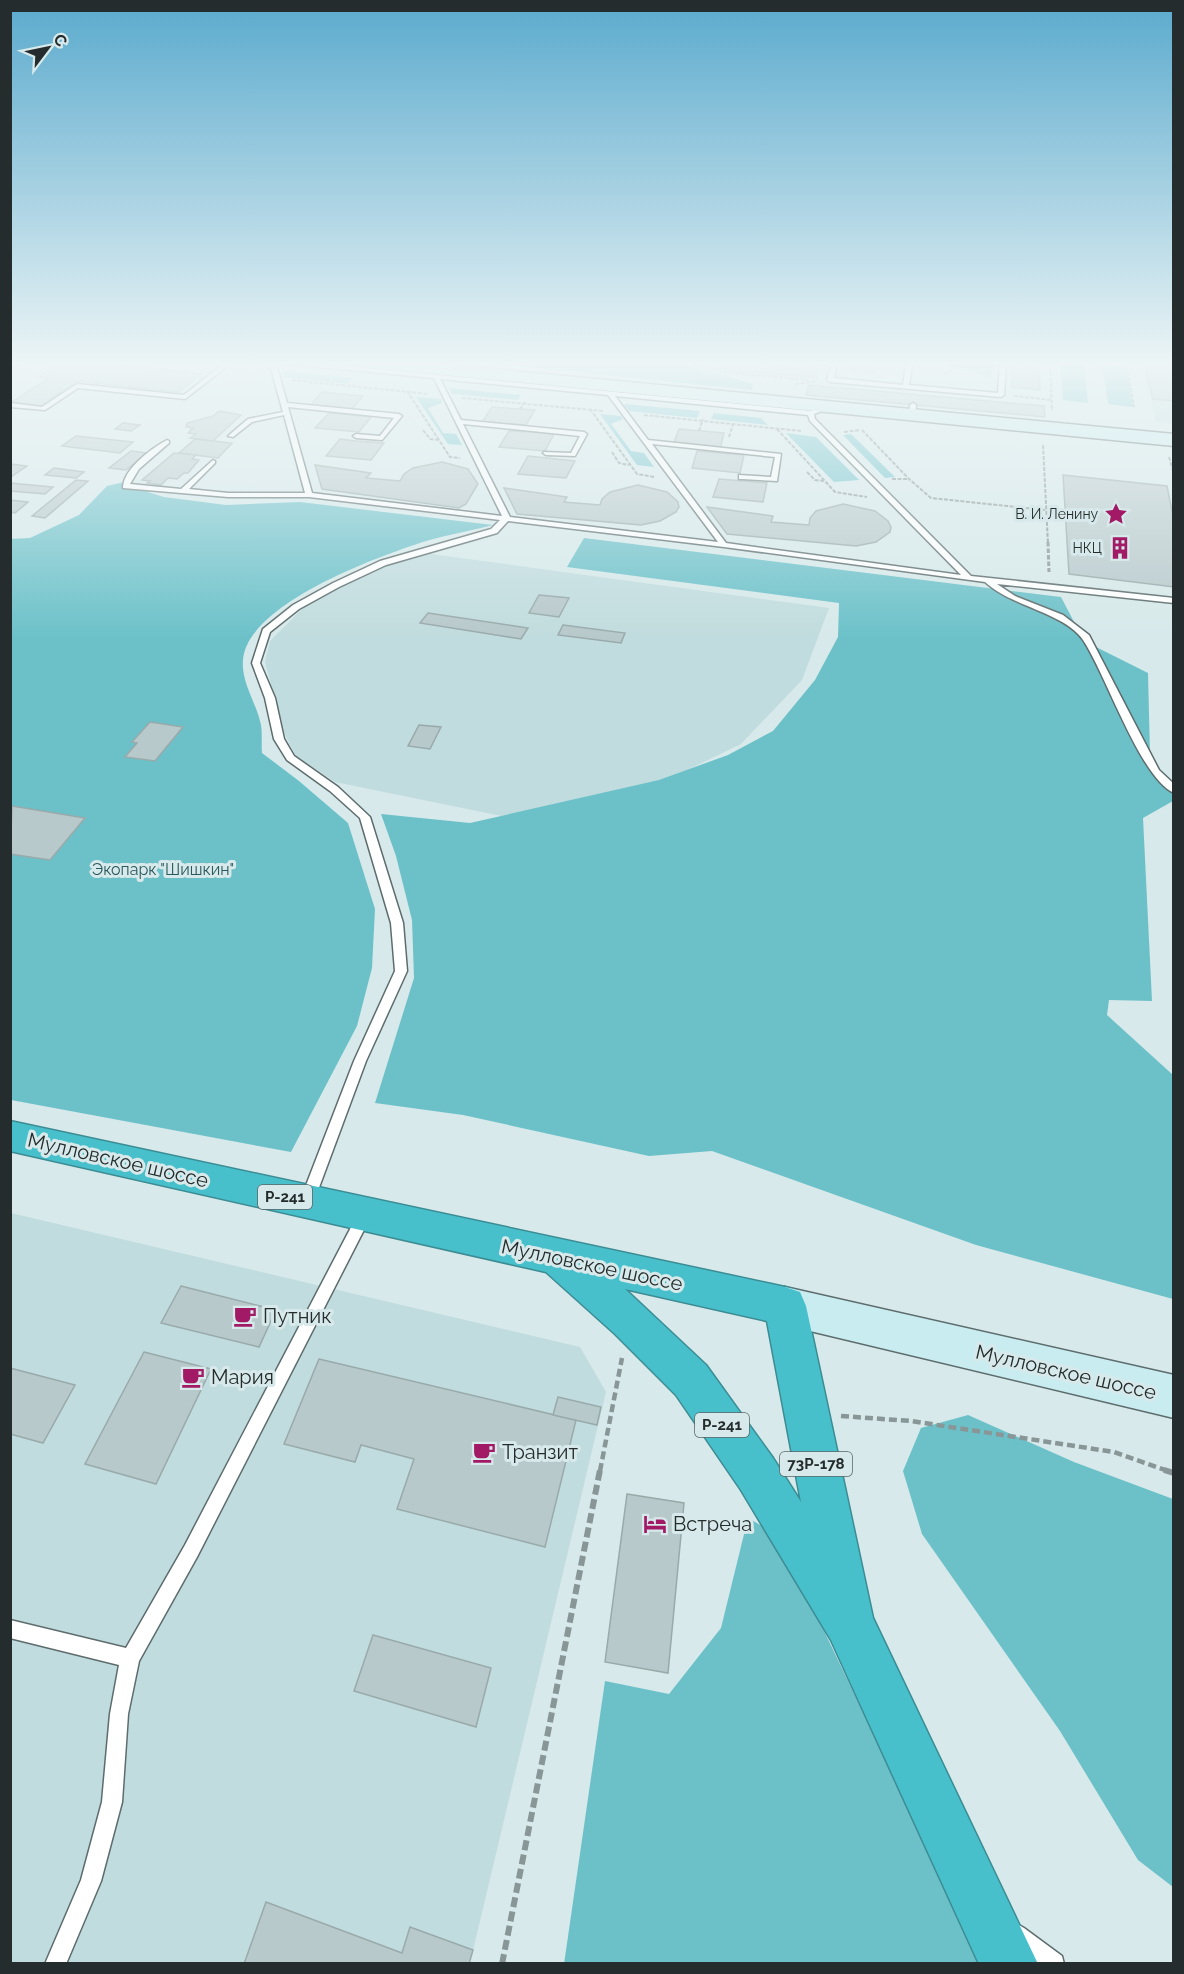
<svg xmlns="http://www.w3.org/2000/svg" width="1184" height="1974" viewBox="0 0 1184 1974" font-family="Raleway,sans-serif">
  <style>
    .built { fill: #c1dcde }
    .green { fill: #6cc1c9 }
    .building { fill: #b8c9cb; stroke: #99aaab; stroke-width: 1.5 }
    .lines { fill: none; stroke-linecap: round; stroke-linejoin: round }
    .lane-casing { stroke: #5d6c6d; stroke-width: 3 }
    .secondary-casing { stroke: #5d6c6d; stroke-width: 3 }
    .highway-casing { stroke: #3c8c94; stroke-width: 3 }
    .path-far3 { stroke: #899697; stroke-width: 2; stroke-dasharray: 4 1.5; stroke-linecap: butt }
    .path-far2 { stroke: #899697; stroke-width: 3; stroke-dasharray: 4.5 2; stroke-linecap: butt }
    .path-far1 { stroke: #899697; stroke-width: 4.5; stroke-dasharray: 8 4; stroke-linecap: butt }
    .path { stroke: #899697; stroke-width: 6; stroke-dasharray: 10 4.5; stroke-linecap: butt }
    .lane { fill: #fff; fill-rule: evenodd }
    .secondary { fill: #c8ecef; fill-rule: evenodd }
    .highway { fill: #48c0cb; fill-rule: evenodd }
    .labels { text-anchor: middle; stroke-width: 6; stroke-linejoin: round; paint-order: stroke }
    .far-poi-label { font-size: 14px; fill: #252c2d; stroke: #d7e9ea; text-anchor: end }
    .shield { fill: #d7e9ea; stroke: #5a6566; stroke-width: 1.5 }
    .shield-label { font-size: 15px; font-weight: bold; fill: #252c2d }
    .park-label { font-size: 16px; fill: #2a595d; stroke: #d7e9ea }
    .near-street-label { font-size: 20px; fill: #252c2d; stroke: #d7e9ea }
    .near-poi-label { font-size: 20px; fill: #252c2d; stroke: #d7e9ea; text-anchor: start }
  </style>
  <rect width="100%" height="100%" fill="#d7e9ea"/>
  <g class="built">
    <polygon points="1142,361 1173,361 1173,424 1156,422"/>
    <polygon points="431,554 829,608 802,680 741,744 565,829 335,782 296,756 284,733 265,662 270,641 303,608 360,577 394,563"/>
    <polygon points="11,1213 580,1347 606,1392 470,1963 11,1964"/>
  </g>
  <g class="green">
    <polygon points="470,361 673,361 753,384 752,390"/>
    <polygon points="944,361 995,361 990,377 944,365"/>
    <polygon points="1060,362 1084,364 1088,403 1063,400"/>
    <polygon points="1102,365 1126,367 1133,407 1108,404"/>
    <polygon points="282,371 352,378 347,384 285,377"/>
    <polygon points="449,388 521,395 518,400 452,394"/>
    <polygon points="416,397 441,399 442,403 428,408 443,433 456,434 462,445 448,444"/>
    <polygon points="624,404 700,411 697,418 629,411"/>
    <polygon points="714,413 761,418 768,425 711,419"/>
    <polygon points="600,414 621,416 623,419 611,424 631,451 644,453 654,467 637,465"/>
    <polygon points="786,433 816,437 859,480 834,482"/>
    <polygon points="851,434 895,477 885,478 843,435"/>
    <path d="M124,482l11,6 29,9 62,8 74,-3 193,23c-26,7 -54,11 -79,20 -45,15 -167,61 -171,115 -2,21 12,41 17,61 3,10 1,22 2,32l37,28 49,42 27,86 -3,59 -15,58 -66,126 -280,-52 -1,-561 20,-1 49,-23 28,-29z"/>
    <polygon points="584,538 1061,597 1084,641 1148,673 1150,755 1174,792 1173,801 1143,818 1152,1001 1109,1000 1107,1015 1173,1075 1173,1299 976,1245 712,1151 649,1156 463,1115 375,1103 414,978 412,920 396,856 381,814 470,823 659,780 728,755 773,731 815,680 838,637 839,603 567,567"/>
    <polygon points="968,1415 1074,1462 1173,1499 1173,1887 1138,1860 1060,1731 922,1534 903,1471 921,1428"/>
    <polygon points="748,1518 771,1531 804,1589 983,1963 564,1964 605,1681 669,1694 721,1628"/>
  </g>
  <g class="building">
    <polygon points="62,361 87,361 202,374 178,392 77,381 41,406 12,402 49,378 38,377"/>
    <polygon points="711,361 738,361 819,369 816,378 708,368"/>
    <polygon points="851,361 876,361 874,372 850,370"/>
    <polygon points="1013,361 1039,361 1040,390 1012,387"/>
    <polygon points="1144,361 1174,361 1174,401 1153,399"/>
    <polygon points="809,385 1044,406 1045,417 806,395"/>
    <polygon points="322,392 363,396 351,410 309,407"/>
    <polygon points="492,407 520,409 535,410 526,425 482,422"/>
    <polygon points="219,411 241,415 213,441 190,438 196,434 188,433 193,428 186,427 187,423 213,416"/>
    <polygon points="329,413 351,415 371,417 359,432 315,428"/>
    <polygon points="123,423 140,425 131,431 115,429"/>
    <polygon points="679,429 724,433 720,449 673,445"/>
    <polygon points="509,431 529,432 554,434 545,451 499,447"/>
    <polygon points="76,436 133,442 120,453 62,446"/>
    <polygon points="195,439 213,441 232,443 218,458 179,453"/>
    <polygon points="340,439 356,441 384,443 371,460 326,456"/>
    <polygon points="131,451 147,453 126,470 109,468"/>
    <polygon points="697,451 744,455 740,473 692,468"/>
    <polygon points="174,453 196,455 192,459 199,460 188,473 184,473 177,479 168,478 161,485 147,483 150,481 142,480"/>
    <polygon points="528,456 547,458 575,461 566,478 518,474"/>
    <polygon points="442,462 468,469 478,484 466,504 459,508 322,489 315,465 371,473 366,478 400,481 404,474 413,468"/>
    <polygon points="10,464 27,466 11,477"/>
    <polygon points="54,468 84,472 76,478 45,475"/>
    <polygon points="1063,475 1167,486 1174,521 1174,587 1069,574"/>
    <polygon points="719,479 767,483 763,502 713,497"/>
    <polygon points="76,480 88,481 45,518 32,516"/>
    <polygon points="10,483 53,487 45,494 10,491"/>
    <polygon points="638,485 667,492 678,502 679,507 676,512 660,521 641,525 517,514 504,488 567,497 564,502 600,505 602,499 610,492"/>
    <polygon points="10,500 28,502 15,513 10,512"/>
    <polygon points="843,504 875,511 888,521 891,527 890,532 876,542 856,546 727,534 707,507 773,516 771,522 809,525 810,518 816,511"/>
    <polygon points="539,595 569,598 559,617 529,613"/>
    <polygon points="428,613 528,628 521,639 420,623"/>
    <polygon points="563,625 625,633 621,643 558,635"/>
    <polygon points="150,722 183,727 155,761 125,757 137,743 132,742"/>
    <polygon points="419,725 441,727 430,749 408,746"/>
    <polygon points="12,806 85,818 50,860 10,854"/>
    <polygon points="181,1286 276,1310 259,1347 161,1323"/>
    <polygon points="144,1352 211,1369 156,1484 85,1464"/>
    <polygon points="319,1359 576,1420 545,1547 397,1509 414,1459 361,1445 355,1462 284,1444"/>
    <polygon points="10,1368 75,1385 43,1443 10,1434"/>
    <polygon points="558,1397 601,1407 597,1425 553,1415"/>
    <polygon points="627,1494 684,1503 668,1673 605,1662"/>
    <polygon points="373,1635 491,1668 476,1727 354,1691"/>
    <polygon points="266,1902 402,1953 410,1927 473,1950 469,1964 244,1964"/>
  </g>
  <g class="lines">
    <g class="lane-casing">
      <g id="lane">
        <polygon points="227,361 234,361 185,399 78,388 45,410 10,407 10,403 42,407 77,384 184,395"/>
        <path d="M269,361h25l516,50 20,-5v2l-16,6 1,5 156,157 203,22v5l-177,-19 18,12 48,19 26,20 70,135 15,14v9c-34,-15 -68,-119 -91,-153 -18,-27 -71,-33 -98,-58l-261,-35 -216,-26 -11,12 -111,32 -47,22 -40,22 -29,23 -10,31 15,35 9,41 10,17 44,31 32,30 33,106 4,48 -41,90 -52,140 -2,4 -5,2 -5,-2 -2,-4 54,-140 41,-90 -4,-48 -31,-105 -30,-27 -43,-31 -13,-21 -9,-41 -13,-35 11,-34 30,-24 40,-22 47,-22 111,-32 9,-9 -191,-23h-81l-105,-9c0,-19 29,-40 44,-48l2,1v2l-30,26 -9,15 51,5 32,-29 2,1v2l-26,26 39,4h77l-21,-78 -32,7 -19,15 -5,-1 20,-17 35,-7zM276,363l158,15 68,138 -190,-23 -24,-86 106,11 -14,18 -24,-2 -3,2 3,2 26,2 20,-24 -3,-2 -112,-11zM440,379l168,16 110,147 -208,-25 -47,-93 117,12 -9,17 -27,-1 -1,1 3,2 29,1 12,-22 -3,-2 -123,-12zM615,396l193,19 2,6 151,154 -235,-32 -74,-99 123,13 -4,20 -32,-2v4h3l35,2 4,-27 -133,-14z"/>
        <polygon points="816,361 826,361 836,365 834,378 903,385 907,361 913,361 909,385 998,393 1000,361 1006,361 1004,395 1001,397 830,382 827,380 831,367"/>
        <polygon points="913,403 916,405 915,415 912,417 909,415 910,405"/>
        <polygon points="364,1210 369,1212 371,1216 369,1220 197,1557 139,1661 128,1714 122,1802 101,1881 66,1964 45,1964 81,1880 102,1802 110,1714 119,1665 10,1638 10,1620 126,1648 185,1545 359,1212"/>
        <polygon points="1017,1924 1024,1928 1062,1956 1064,1964 1036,1964 1010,1942 1006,1935 1010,1928"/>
      </g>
    </g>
    <g class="secondary-casing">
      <g id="secondary">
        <polygon points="346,361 408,361 1174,434 1174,446 354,366"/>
        <polygon points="785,1287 1174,1375 1174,1418 785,1325 770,1320 764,1306 770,1292"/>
      </g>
    </g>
    <g class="highway-casing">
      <path id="highway" d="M10,1121l775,166 15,5 6,14 67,312 165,346h-59l-148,-324 -90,-150 -65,-95 -61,-61 -69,-62 -536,-121zM625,1289l142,32 34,181 -28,-44 -67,-93z"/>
    </g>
    <g class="path-far3">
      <polyline points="682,361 713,371"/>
      <polyline points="765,361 806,365"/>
      <polyline points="1050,361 1052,411"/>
      <polyline points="1126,361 1134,407"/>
      <polyline points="713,371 808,380"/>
      <polyline points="949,371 950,361"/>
      <polyline points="10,372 28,361"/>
      <polyline points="944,375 966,361"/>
      <polyline points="696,377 703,361"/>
      <polyline points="292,380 428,394"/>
      <polyline points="795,384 817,381"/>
      <polyline points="407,391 450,457 460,458"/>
      <polyline points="1014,396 1052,400"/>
      <polyline points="462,398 604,411"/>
      <polyline points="520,409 525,402"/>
      <polyline points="590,409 637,474 654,477"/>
      <polyline points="644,415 801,431"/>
      <polyline points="777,429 835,492 867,497"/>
      <polyline points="423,430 430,439 438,440"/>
      <polyline points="862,430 909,479 931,498 1045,510"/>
      <polyline points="699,431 703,419"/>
      <polyline points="844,432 860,430"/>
      <polyline points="729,437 733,424"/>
      <polyline points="1043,445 1048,544"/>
      <polyline points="612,452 619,463 629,465"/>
      <polyline points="1169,457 1174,474"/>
      <polyline points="807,472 815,480 824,481"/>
      <polyline points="892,479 908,479"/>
    </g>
    <polyline class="path-far2" points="1048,542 1049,572"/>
    <g class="path-far1">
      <polyline points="841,1416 911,1421 1114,1452 1168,1471"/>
      <polyline points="600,1471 622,1358"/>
    </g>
    <g class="path">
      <polyline points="1164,1470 1174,1473"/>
      <polyline points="502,1964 600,1470"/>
    </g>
    <use href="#lane" class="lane"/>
    <use href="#secondary" class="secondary"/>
    <use href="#highway" class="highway"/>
  </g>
  <linearGradient id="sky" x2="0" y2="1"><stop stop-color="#5aaacd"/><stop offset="0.57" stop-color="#edf5f6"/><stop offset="1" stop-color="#edf5f6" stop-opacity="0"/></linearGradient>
  <rect width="1184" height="638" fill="url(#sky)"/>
  <defs>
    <g id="sight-bare" transform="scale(1.8)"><path d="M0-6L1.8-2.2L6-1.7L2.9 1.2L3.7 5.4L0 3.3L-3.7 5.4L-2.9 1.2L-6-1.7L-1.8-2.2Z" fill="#a21a66" stroke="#d7e9ea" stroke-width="2.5" paint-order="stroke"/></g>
    <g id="building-bare" transform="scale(1.8)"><path d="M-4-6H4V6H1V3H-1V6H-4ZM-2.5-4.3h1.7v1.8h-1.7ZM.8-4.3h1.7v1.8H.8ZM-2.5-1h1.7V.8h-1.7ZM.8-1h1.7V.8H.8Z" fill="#a21a66" stroke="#d7e9ea" stroke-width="2.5" paint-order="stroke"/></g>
    <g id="cafe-bare" transform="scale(1.8)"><path d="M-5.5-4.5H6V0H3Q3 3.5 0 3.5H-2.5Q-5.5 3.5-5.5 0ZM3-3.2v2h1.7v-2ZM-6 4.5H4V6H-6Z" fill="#a21a66" stroke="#d7e9ea" stroke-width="2.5" paint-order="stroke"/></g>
    <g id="hotel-bare" transform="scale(1.8)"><path d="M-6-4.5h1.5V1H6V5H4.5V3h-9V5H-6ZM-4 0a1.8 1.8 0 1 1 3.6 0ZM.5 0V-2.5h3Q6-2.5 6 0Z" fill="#a21a66" stroke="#d7e9ea" stroke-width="2.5" paint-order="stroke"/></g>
  </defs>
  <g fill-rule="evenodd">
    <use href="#sight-bare" x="1116" y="514"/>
    <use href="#building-bare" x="1120" y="548"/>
    <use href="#cafe-bare" x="245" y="1316"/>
    <use href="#cafe-bare" x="193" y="1377"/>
    <use href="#cafe-bare" x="484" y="1452"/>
    <use href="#hotel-bare" x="655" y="1524"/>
  </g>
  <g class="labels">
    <g class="far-poi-label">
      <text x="1098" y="519">В. И. Ленину</text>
      <text x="1102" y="553">НКЦ</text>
    </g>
    <g class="shield">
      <rect x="258" y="1185" width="54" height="24" rx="4.5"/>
      <rect x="695" y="1413" width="54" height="24" rx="4.5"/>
      <rect x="780" y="1452" width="72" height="24" rx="4.5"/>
    </g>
    <g class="shield-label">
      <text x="285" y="1202">Р-241</text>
      <text x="722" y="1430">Р-241</text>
      <text x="816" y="1469">73Р-178</text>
    </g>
    <g class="park-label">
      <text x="163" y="875">Экопарк "Шишкин"</text>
    </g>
    <g class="near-street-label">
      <text transform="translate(118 1160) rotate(13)" y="7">Мулловское шоссе</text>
      <text transform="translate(592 1265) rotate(12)" y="7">Мулловское шоссе</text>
      <text transform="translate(1066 1372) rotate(13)" y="7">Мулловское шоссе</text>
    </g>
    <g class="near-poi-label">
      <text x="263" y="1323">Путник</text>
      <text x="211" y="1384">Мария</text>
      <text x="502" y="1459">Транзит</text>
      <text x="673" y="1531">Встреча</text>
    </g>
  </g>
  <rect width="1184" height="1974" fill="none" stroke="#252c2d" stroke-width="24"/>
  <g transform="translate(48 48) rotate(58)" stroke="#d7e9ea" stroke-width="4.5" paint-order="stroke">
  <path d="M0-4.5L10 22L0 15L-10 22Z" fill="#252c2d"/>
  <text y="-9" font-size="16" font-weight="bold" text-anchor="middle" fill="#252c2d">С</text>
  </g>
</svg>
